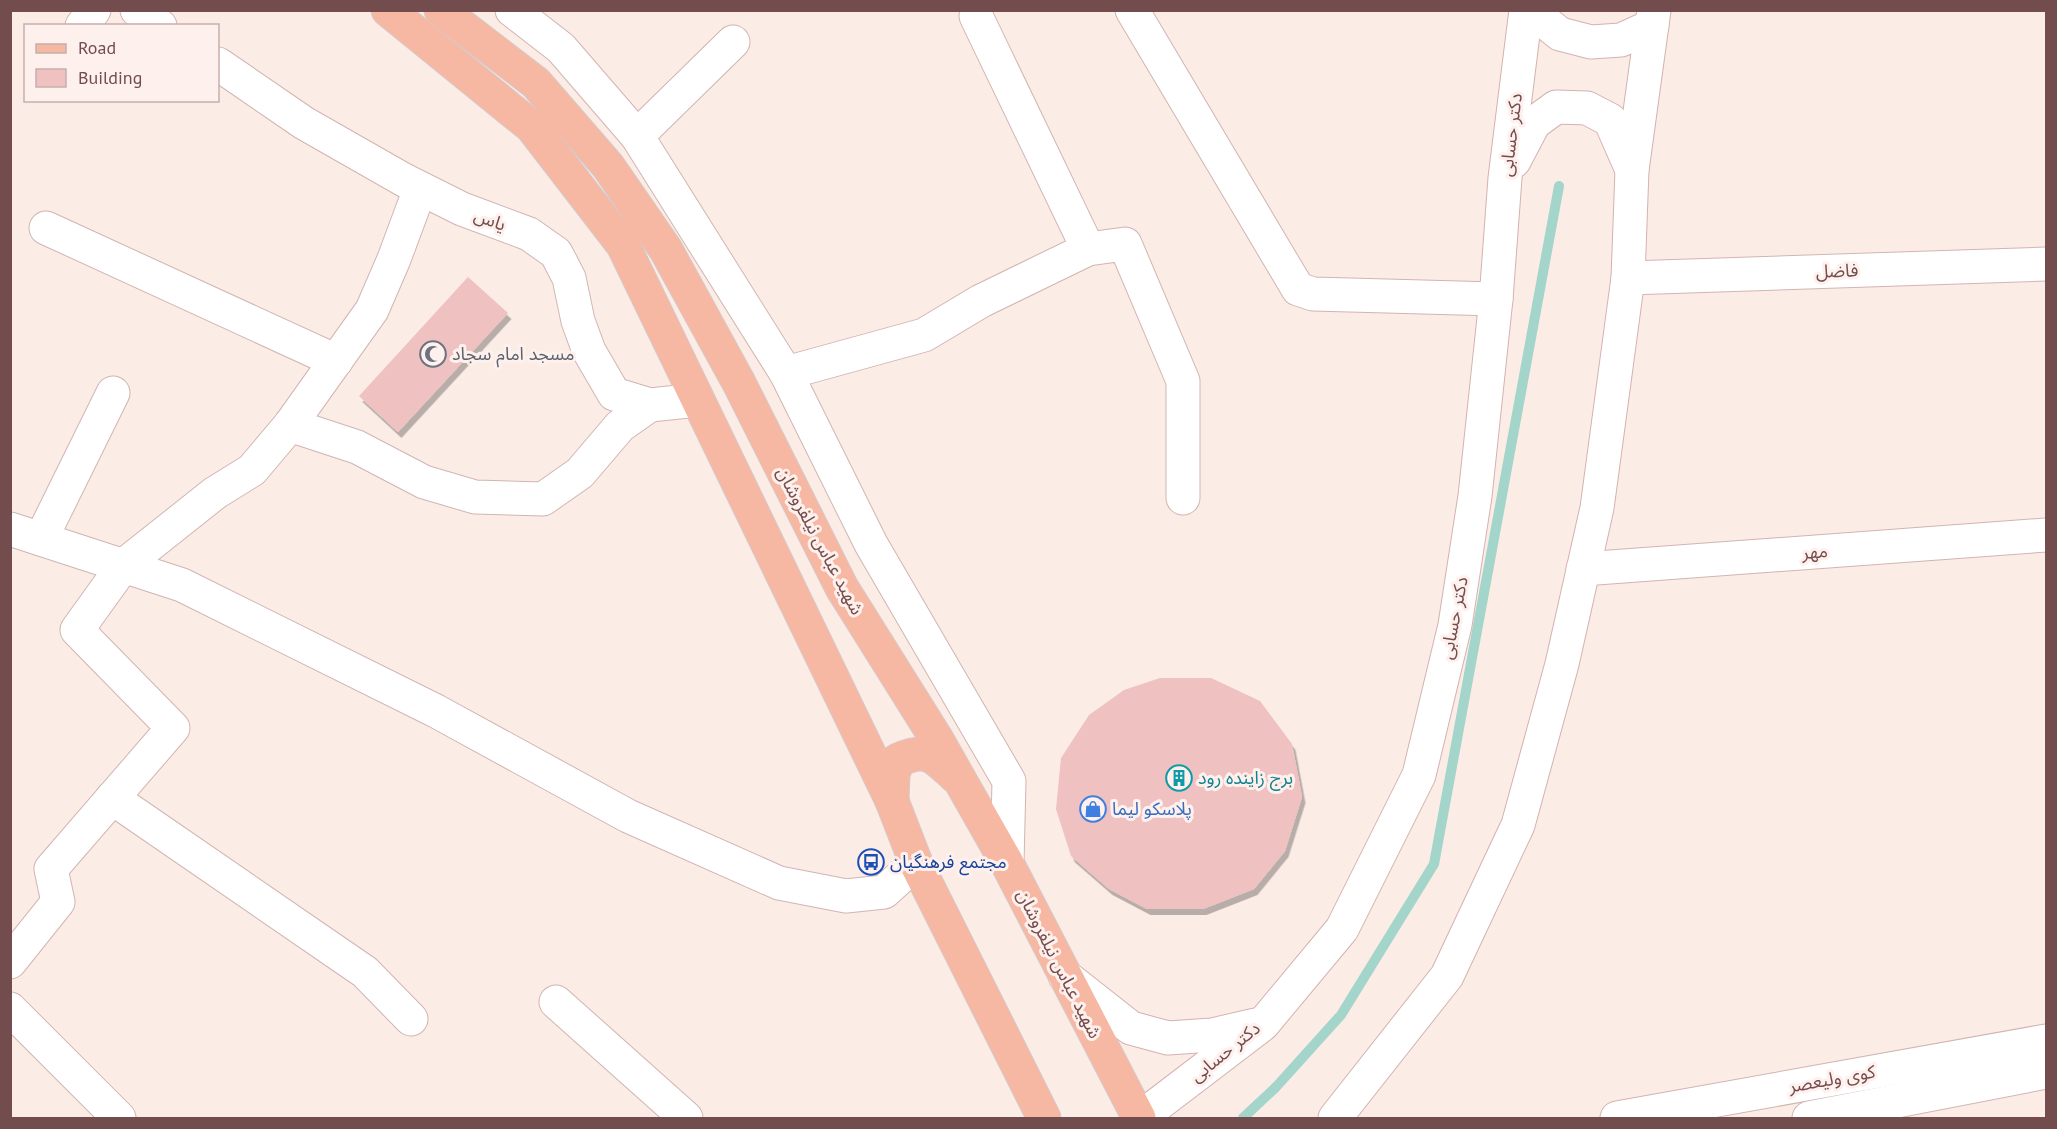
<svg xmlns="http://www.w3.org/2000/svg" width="2057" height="1129" viewBox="0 0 2057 1129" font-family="'PT Sans','Noto Sans Arabic',sans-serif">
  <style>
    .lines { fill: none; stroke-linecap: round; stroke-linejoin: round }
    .stream { stroke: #a3d5ca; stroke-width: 10 }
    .building { fill: #efc1c0; filter: url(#shadow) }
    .minor-casing { stroke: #d1b5b2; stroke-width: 35 }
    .tertiary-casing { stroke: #d1b5b2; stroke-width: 35 }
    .secondary-casing { stroke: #d4b2b0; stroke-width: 35 }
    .primary-casing { stroke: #d5c9ca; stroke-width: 35 }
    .minor { stroke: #fff; stroke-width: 33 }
    .tertiary { stroke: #fff; stroke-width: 33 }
    .secondary { stroke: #fff; stroke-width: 33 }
    .primary { stroke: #f6b8a3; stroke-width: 33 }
    .labels { text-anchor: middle; stroke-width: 6; stroke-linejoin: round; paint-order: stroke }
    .street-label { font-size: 18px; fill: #734c4d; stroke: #fef1ed }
    .worship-label { font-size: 18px; fill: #5b616d; stroke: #fef1ed; text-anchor: start }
    .culture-label { font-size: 18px; fill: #0d838f; stroke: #fef1ed; text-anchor: start }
    .shop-label { font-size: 18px; fill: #366cbe; stroke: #fef1ed; text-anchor: start }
    .transit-label { font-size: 18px; fill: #164399; stroke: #fef1ed; text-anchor: start }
  </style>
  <defs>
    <filter id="shadow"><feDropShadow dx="3.5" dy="6" stdDeviation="0" flood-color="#0004"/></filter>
  </defs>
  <rect width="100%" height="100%" fill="#fbece6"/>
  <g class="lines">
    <polyline class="stream" points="1243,1118 1276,1087 1341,1015 1434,864 1559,186"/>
  </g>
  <g class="building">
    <polygon points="468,277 508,313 398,432 359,396"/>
    <polygon points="1160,678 1211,678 1260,701 1292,744 1302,797 1285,851 1254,889 1203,909 1147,909 1109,889 1071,856 1056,809 1061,758 1089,715 1124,690"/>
  </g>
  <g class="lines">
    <g class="minor-casing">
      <g id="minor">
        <polyline points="137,10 160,26"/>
        <polyline points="512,10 561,48 637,136 786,373 871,544 1009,781 1007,863"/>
        <polyline points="1132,10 1298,289 1313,294 1496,299"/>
        <polyline points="976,16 1088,249"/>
        <polyline points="82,26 94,10"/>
        <polyline points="218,64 304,123 404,180 462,209 529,234 556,253 569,278 578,321 589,351 614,394 650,405 698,400"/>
        <polyline points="637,136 733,42"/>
        <polyline points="46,228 336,361"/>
        <polyline points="1628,278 2046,264"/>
        <polyline points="786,373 924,335 981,301 1088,249 1125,244 1183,381 1183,498"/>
        <polyline points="290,425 357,447 424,482 475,497 543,499 580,473 620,426 650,405"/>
        <polyline points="10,529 182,585 436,711 628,816 779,883 846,896 884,892 916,863"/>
        <polyline points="41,539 113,393"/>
        <polyline points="1583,569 2046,535"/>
        <polyline points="112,798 365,972 411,1019"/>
        <polyline points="10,962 58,902 51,869 173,728 77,630 123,566 215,493 252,470 290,425 372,310 394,259 420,189"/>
        <polyline points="556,1002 686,1118"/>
        <polyline points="10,1009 119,1118"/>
      </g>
    </g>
    <g class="tertiary-casing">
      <g id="tertiary">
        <polyline points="1617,1118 2046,1041"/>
        <polyline points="1809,1118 2046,1072"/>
      </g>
    </g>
    <g class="secondary-casing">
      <g id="secondary">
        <polyline points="1530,10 1560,34 1591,42 1621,40 1652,26"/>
        <polyline points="1514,161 1534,123 1556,107 1587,108 1610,120 1632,170"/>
        <polyline points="1065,976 1131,1028 1168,1038 1212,1035 1255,1025"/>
        <polyline points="1140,1118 1263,1024 1342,929 1419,775 1455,625 1475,496 1496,299 1505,178 1526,10"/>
        <polyline points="1335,1118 1447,976 1518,825 1562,664 1597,508 1628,278 1632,170 1654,10"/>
      </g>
    </g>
    <g class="primary-casing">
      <g id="primary">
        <polyline points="388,10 532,127 623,245 892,801 916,863 1044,1118"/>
        <polyline points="441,10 536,83 608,166 666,250 739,383 842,588 936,738 1007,863 1139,1118"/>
        <path d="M892,801l1,-27 5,-14c30,-13 35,-4 57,16"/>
      </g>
    </g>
    <use href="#minor" class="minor"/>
    <use href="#tertiary" class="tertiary"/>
    <use href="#secondary" class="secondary"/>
    <use href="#primary" class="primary"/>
  </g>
  <defs>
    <g id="mosque-ring" transform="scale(1.35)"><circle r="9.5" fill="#fef1ed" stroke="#6b7280" stroke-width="1.5"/><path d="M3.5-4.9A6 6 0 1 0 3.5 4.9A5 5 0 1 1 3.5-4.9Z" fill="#6b7280"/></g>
    <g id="building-ring" transform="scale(1.35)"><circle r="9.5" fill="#fef1ed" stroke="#0f9aa8" stroke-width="1.5"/><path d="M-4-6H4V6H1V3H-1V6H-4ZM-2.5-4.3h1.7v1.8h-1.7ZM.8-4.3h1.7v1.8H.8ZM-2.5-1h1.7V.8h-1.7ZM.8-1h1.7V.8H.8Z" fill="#0f9aa8"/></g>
    <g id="shop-ring" transform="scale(1.35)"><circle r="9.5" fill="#fef1ed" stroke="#3f7fe0" stroke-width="1.5"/><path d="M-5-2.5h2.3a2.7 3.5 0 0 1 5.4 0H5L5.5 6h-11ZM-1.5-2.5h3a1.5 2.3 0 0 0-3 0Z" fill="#3f7fe0"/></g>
    <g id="bus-ring" transform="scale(1.35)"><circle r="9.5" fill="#fef1ed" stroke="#1a4fb4" stroke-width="1.5"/><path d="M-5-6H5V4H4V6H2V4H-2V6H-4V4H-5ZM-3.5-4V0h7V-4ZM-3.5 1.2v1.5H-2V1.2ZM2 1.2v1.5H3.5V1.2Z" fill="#1a4fb4"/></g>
  </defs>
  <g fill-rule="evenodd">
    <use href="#mosque-ring" x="433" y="354"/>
    <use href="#building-ring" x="1179" y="778"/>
    <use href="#shop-ring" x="1093" y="809"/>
    <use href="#bus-ring" x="871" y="862"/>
  </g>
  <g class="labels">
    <g class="street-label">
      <text transform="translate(1511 135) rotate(-83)" y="6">دکتر حسابی</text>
      <text transform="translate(490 220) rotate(20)" y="6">یاس</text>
      <text transform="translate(1837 271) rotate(-2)" y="6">فاضل</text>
      <text transform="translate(820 541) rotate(62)" y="6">شهید عباس نیلفروشان</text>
      <text transform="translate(1815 552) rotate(-4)" y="6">مهر</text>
      <text transform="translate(1454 618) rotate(-79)" y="6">دکتر حسابی</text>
      <text transform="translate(1059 964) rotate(63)" y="6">شهید عباس نیلفروشان</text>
      <text transform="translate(1225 1052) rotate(-39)" y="6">دکتر حسابی</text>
      <text transform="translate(1832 1079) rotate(-10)" y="6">کوی ولیعصر</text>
    </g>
    <g class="worship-label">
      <text x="452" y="360">مسجد امام سجاد</text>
    </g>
    <g class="culture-label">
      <text x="1198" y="784">برج زاینده رود</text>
    </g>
    <g class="shop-label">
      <text x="1112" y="815">پلاسکو لیما</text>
    </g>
    <g class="transit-label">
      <text x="890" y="868">مجتمع فرهنگیان</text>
    </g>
  </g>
  <rect width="2057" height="1129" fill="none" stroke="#734c4d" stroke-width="24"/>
  <rect x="24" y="24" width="195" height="78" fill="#fef1ed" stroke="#c6afad" stroke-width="1.5"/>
  <rect x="36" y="44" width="30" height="9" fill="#f6b8a3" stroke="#c6afad" stroke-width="1.5"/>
  <text x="78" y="54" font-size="18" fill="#734c4d">Road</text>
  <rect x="36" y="69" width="30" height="18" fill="#efc1c0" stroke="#c6afad" stroke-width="1.5"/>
  <text x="78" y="84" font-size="18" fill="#734c4d">Building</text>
</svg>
